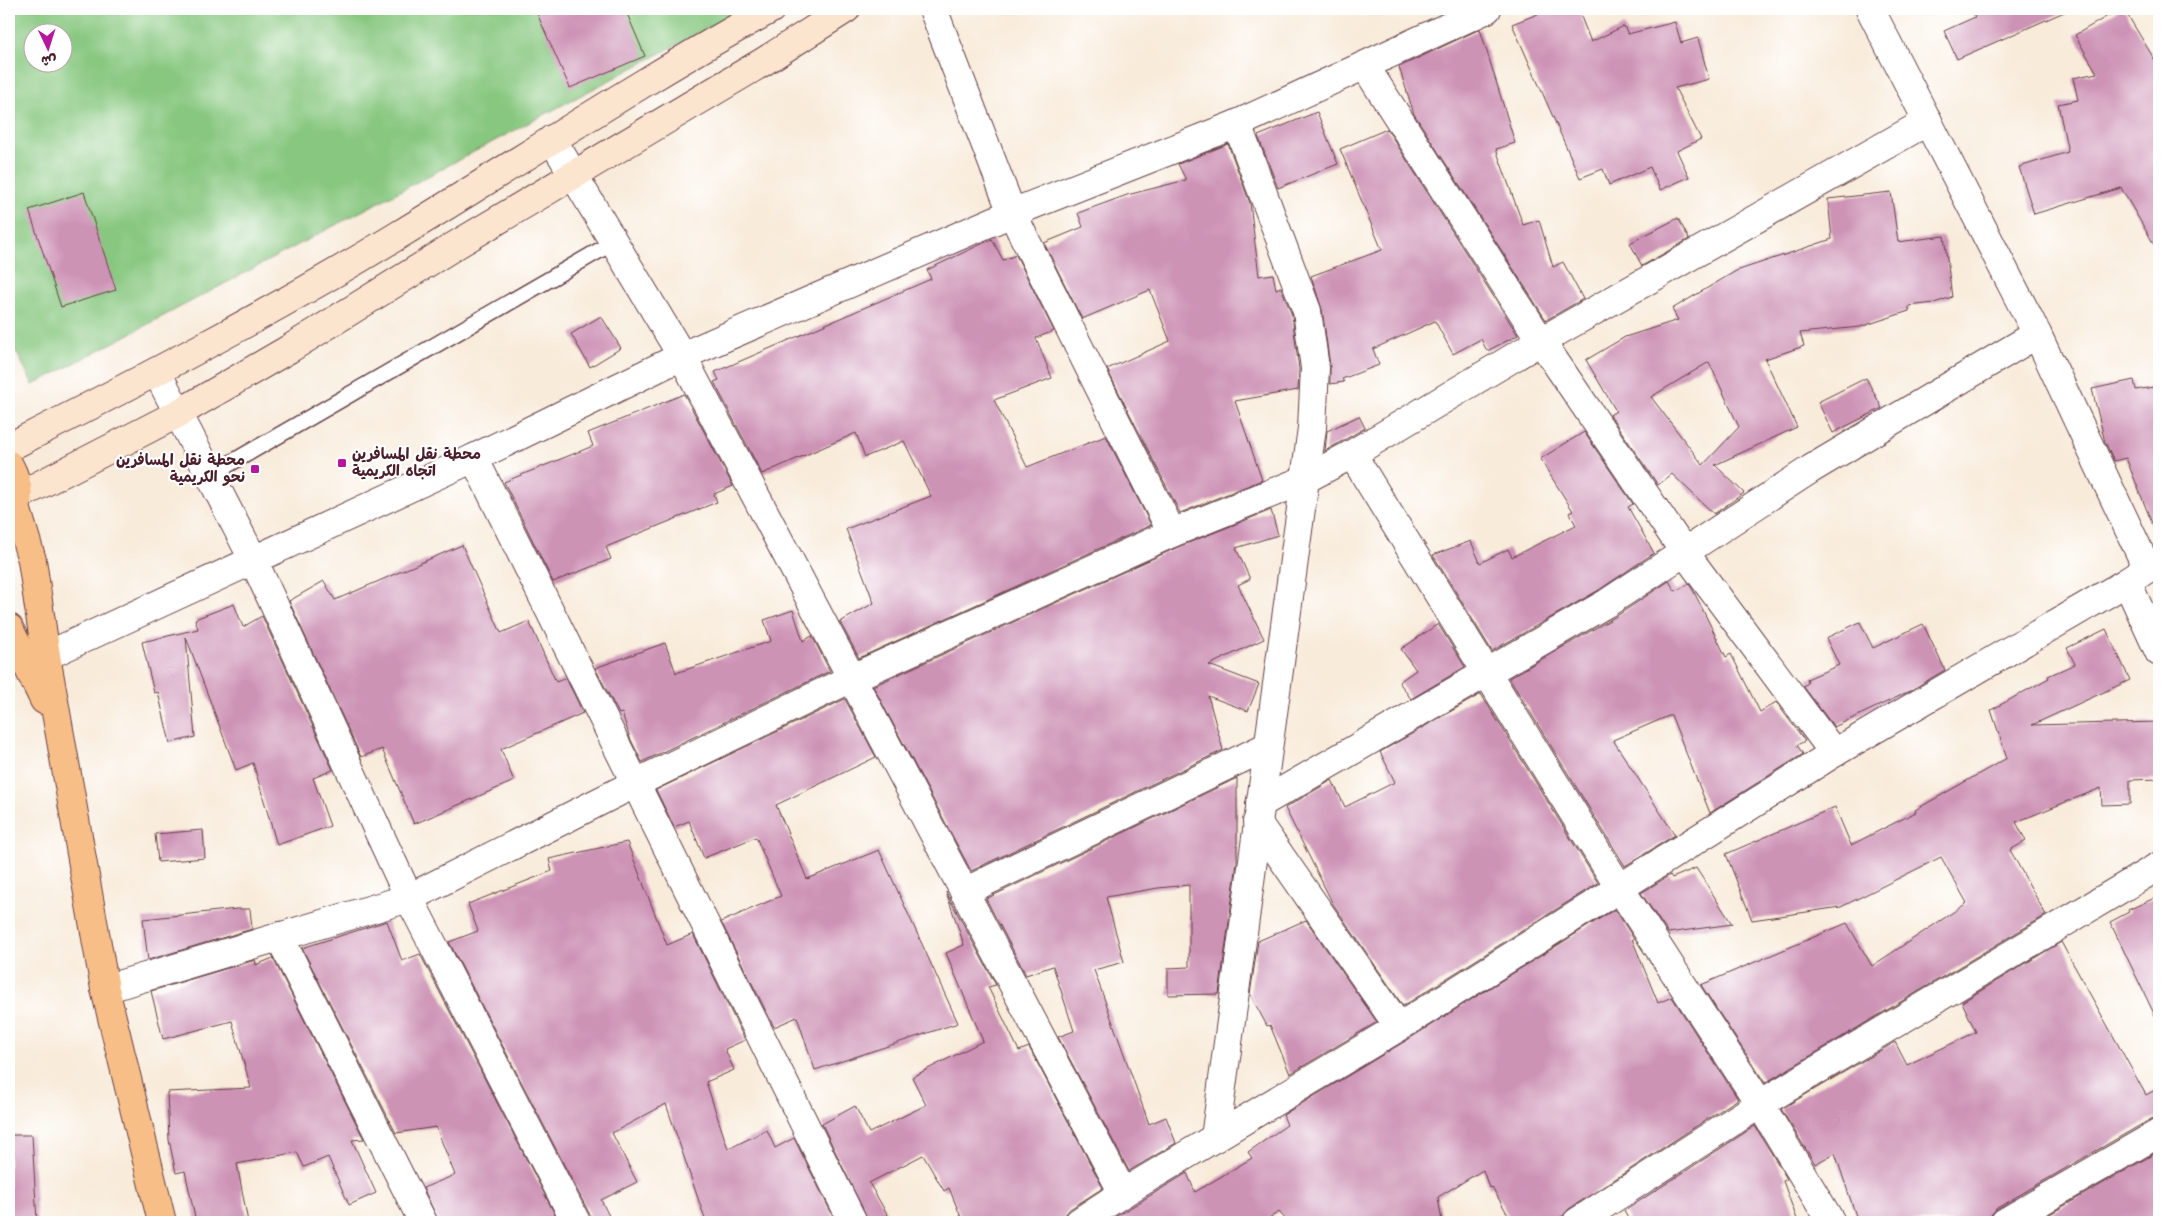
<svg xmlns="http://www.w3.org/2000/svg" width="2168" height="1231" viewBox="0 0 2168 1231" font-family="Kalam,'Playpen Sans Arabic',sans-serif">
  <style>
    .pitch { fill: #87c77f; stroke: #687355; fill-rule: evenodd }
    .building { fill: #cd93b5; fill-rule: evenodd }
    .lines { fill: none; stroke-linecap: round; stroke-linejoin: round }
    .lane-casing { stroke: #643e45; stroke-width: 18 }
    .street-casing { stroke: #643e45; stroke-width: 30 }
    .secondary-casing { stroke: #643e45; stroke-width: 30 }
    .primary-casing { stroke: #643e45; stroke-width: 30 }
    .lane { stroke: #fff; stroke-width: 15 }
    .street { stroke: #fff; stroke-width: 28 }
    .secondary { stroke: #fce5cf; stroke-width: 28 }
    .primary { stroke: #f7be87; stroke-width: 28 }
    .poi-dot { fill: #b5179e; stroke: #fff; stroke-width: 2 }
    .labels { text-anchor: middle; stroke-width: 4.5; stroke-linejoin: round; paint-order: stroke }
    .poi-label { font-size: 15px; font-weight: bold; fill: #4a1f2b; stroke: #fff; text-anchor: start }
  </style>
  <rect width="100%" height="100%" fill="#fff"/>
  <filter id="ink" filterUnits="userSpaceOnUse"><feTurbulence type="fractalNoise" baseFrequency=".02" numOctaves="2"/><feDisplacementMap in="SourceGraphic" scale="10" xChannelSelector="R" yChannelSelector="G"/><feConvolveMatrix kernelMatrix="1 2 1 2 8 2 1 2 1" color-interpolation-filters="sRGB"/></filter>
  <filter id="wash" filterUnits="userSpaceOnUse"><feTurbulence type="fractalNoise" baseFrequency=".0096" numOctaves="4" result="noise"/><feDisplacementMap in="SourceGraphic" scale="20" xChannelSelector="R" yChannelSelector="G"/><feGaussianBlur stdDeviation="1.12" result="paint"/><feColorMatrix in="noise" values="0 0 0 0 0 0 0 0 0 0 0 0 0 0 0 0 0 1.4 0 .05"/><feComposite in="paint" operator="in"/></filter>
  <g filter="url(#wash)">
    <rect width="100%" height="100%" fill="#f8ebda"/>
    <path class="pitch" d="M9,9h735l-711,376 -24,-48zM32,32h30v30h-30z"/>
    <g id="blocks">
      <g class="building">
        <polygon points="535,9 625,9 645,56 570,88"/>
        <polygon points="1551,9 1578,9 1591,42 1624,26 1628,34 1675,22 1681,43 1698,38 1709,79 1675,88 1701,139 1677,151 1689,177 1660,190 1650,167 1609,185 1603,169 1580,178 1512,24"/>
        <polygon points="1971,9 2071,9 1957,59 1944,31 1975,17"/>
        <polygon points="2120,9 2124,9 2159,67 2159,253 2121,188 2034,214 2019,167 2068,152 2058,104 2078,100 2073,78 2097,73 2075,35"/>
        <polygon points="1480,29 1515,143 1496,149 1523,225 1539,220 1553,267 1563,262 1583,299 1546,320 1414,114 1399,67"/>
        <polygon points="1317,112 1338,164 1278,188 1258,136"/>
        <polygon points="1387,129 1518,335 1487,351 1481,339 1453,354 1435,321 1373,349 1379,365 1342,379 1344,382 1330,384 1330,366 1322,309 1311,276 1382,250 1340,149"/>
        <polygon points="1228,144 1250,203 1259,276 1273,274 1276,289 1281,287 1292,315 1299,369 1298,390 1235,401 1262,480 1180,513 1107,369 1170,341 1150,290 1082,319 1044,243 1083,227 1078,213 1127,195 1186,180 1178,164"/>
        <polygon points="84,192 116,290 61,307 29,210"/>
        <path d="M1891,192l7,50 46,-6 8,61 -18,6 -25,3v5l-49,16 -60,6 4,13 -39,13 32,68 -82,38 29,28 -30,21 -42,-40 -14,11 -48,-70 6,-4 -30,-51 39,-23 53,-17 -6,-11 64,-38 96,-32 -4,-40zM1709,362l30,65 -36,38 -52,-68z"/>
        <polygon points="1678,218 1689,239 1642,266 1630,243"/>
        <polygon points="992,239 1003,260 1016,255 1054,331 1036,338 1052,378 994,400 1027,467 1106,436 1151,525 859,658 840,622 874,603 846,529 931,496 904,441 865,457 856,433 762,474 714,382 719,380 715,372 931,279 927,270"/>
        <polygon points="601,316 621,348 590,367 571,334"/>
        <polygon points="1866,378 1882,408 1833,433 1818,402"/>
        <polygon points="2134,380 2136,390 2159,386 2158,538 2126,458 2114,461 2105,442 2092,389"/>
        <polygon points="684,394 733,486 714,494 717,502 606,547 611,559 553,582 504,482 593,446 588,433"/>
        <polygon points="1359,416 1365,428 1325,451 1327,431"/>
        <polygon points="1584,432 1633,504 1628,507 1654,553 1599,590 1492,651 1433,555 1471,541 1480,563 1508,549 1512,557 1576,525 1569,513 1573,511 1540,459"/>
        <polygon points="1271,510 1278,535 1236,548 1250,579 1238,585 1264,639 1209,665 1259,684 1248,711 1208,696 1223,750 971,871 873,686 1178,547"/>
        <polygon points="462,545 501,633 529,621 556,682 566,678 583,713 501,749 514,781 414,824 382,749 361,757 289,601 324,581 335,600"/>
        <polygon points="1669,581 1675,591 1689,584 1694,592 1726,657 1731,654 1760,712 1776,702 1805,741 1797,745 1803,754 1710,813 1671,715 1613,740 1675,835 1625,866 1509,678 1615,617"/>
        <polygon points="234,604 243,627 262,616 333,770 313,778 330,826 277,845 253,763 236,770 186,637 195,737 170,743 158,692 154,693 142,642 198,629 195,619"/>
        <polygon points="793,610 803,641 812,636 830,671 642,762 630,738 622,713 619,714 595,668 665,643 676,673 771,641 764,620"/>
        <polygon points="1860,622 1873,648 1923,624 1945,670 1908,692 1834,727 1803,686 1808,683 1807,679 1839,665 1826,638"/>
        <polygon points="1438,624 1465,667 1411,699 1399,682 1416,670 1401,649"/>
        <polygon points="2106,629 2130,680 2032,725 2159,722 2159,779 2130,780 2130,804 2102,805 2101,788 2016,822 2026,841 2010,850 2046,915 1765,1083 1701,985 1847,923 1872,966 1967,903 1941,857 1841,907 1752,920 1726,854 1835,807 1851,845 1916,812 1915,810 2007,758 1991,710 2049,678 2048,676 2075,664 2067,648"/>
        <polygon points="1481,694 1598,883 1403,1006 1333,904 1285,808 1332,780 1345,807 1395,782 1380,752"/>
        <polygon points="845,699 876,757 776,805 807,879 879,850 958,1023 815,1070 797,1017 774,1027 721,922 781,896 756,837 704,858 689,821 674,827 656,790"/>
        <polygon points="1237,778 1237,863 1219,994 1168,995 1168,968 1189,967 1189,885 1158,888 1106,897 1124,962 1094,970 1149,1124 1166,1117 1176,1143 1129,1171 1058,1037 1074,1031 1053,966 1026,975 986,899"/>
        <polygon points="203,830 205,858 158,862 155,834"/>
        <polygon points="627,842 667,945 693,934 745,1040 725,1049 734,1070 706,1082 728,1149 767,1130 775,1148 794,1138 836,1222 706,1222 666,1104 612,1133 637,1182 601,1200 612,1222 592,1222 590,1215 449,942 478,931 468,904 552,871 549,859"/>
        <polygon points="1696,868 1732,924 1668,933 1641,893 1670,875 1672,878"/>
        <polygon points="946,892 996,985 988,987 1019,1051 1029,1047 1103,1188 1070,1209 1065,1215 1063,1222 963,1222 949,1188 944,1191 923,1155 869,1183 892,1222 869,1222 822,1124 855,1106 869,1133 926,1105 912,1077 983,1041 946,953 964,945"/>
        <polygon points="2159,896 2159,1024 2110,922 2129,912 2128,910"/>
        <polygon points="237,909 250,909 252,929 148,960 143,919"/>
        <polygon points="1615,909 1634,939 1632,939 1658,1003 1672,997 1738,1099 1569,1209 1563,1216 1548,1222 1512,1222 1492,1187 1489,1188 1483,1170 1438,1197 1442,1222 1288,1222 1279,1212 1262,1222 1107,1222 1187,1173 1195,1192 1252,1158 1248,1152 1287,1125 1283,1115 1407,1040"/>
        <polygon points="1306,920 1377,1022 1290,1074 1270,1025 1267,1026 1250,994 1258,941"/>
        <polygon points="387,921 402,961 420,954 559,1222 439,1222 423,1188 455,1175 436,1127 396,1133 302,948"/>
        <polygon points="2061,942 2146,1095 2159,1088 2159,1117 2151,1119 1997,1208 1991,1215 1989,1222 1858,1222 1835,1153 1815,1164 1781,1109 1895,1042 1907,1065 1976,1032 1962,1002"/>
        <polygon points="273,958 364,1139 352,1140 376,1193 349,1205 328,1157 304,1167 297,1152 237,1164 248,1222 196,1222 185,1171 176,1173 169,1140 167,1092 251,1088 232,1021 163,1039 151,991 255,960 256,965"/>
        <polygon points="1755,1126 1787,1179 1783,1181 1798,1222 1630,1222 1624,1211"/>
        <polygon points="9,1135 32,1135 37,1222 9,1222"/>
        <polygon points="2159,1151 2159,1222 2036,1222"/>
      </g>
    </g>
  </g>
  <g filter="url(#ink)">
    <use href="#blocks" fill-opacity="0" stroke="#643e45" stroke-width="1"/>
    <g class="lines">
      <g class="lane-casing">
        <polyline id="lane" points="210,475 614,242"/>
      </g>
      <g class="street-casing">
        <g id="street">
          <polyline points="933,9 1012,213 1172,533"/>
          <polyline points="1870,9 2037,334 2147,568"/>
          <polyline points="1365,66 1541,341 1685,553 1834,753"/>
          <polyline points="552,139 682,356 1123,1193"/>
          <polyline points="157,372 253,559 409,898 576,1222"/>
          <polyline points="1352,454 1619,887 1760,1104 1831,1222"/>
          <polyline points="474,458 853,1222"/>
          <polyline points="2127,582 2159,652"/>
          <polyline points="46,656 474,458 682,356 1012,213 1237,124 1487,9"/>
          <polyline points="1260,804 1607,603 1811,469 2037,334"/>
          <polyline points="1257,822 1399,1027"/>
          <polyline points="964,892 1268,746"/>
          <polyline points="279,936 423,1222"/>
          <polyline points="105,989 409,898 634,784 852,678 1172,533 1304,480 1352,454 1541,341 1928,121"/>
          <polyline points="1215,1138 1312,428 1315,368 1307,311 1237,124"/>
          <polyline points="1079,1222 1123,1193 1399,1027 1834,753 2127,582 2159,561"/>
          <polyline points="1577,1222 1760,1104 2159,866"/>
          <polyline points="2005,1222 2159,1133"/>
        </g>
      </g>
      <g class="secondary-casing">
        <g id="secondary">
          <path d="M9,447c131,-66 262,-134 388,-211 125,-76 247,-157 374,-227"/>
          <polyline points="18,496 179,413 289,349 456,245 763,62 846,9"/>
        </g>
      </g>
      <g class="primary-casing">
        <g id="primary">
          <path d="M9,465c10,18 13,39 0,56"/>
          <polyline points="16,507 32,560 46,656 105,989 162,1222"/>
          <polyline points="9,628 44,700"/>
        </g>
      </g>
      <use href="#lane" class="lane"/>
      <use href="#street" class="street"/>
      <use href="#secondary" class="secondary"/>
      <use href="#primary" class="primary"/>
    </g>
  </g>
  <g class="poi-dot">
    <rect x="337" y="458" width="10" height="10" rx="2.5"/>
    <rect x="250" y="464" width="10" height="10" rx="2.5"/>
  </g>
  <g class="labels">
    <g class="poi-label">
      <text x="352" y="459">محطة نقل المسافرين<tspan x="352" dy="17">اتجاه الكريمية</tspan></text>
      <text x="245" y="465" text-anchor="end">محطة نقل المسافرين<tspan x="245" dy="17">نحو الكريمية</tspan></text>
    </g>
  </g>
  <rect width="2168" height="1231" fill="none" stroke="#fff" stroke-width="30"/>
  <g transform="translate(48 48) rotate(176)"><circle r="24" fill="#ffffff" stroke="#b7a5aa"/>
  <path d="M0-4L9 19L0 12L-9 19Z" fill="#b5179e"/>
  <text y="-8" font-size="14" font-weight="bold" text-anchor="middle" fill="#4a1f2b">ش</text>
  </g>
</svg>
